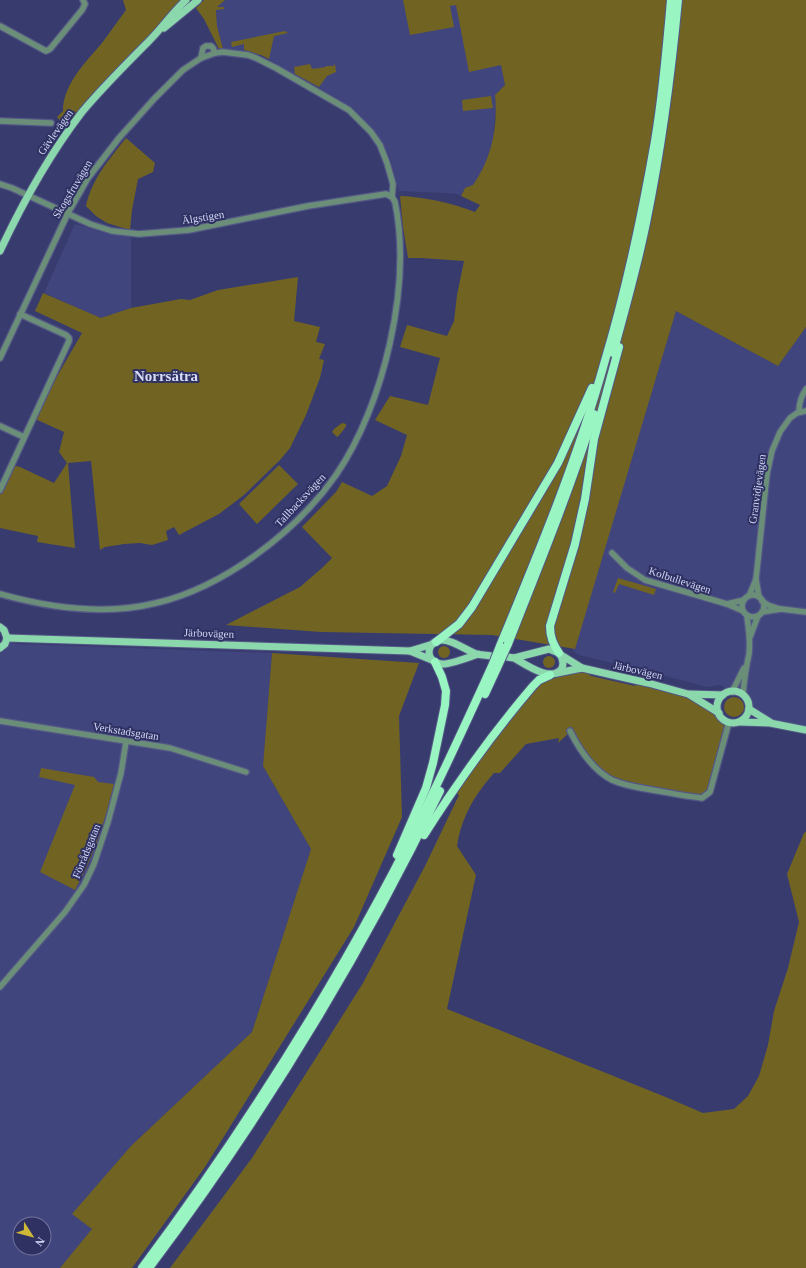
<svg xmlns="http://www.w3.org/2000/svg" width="806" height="1268" viewBox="0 0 806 1268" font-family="'Times New Roman',serif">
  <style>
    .built { fill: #41457d; fill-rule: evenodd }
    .green { fill: #716423 }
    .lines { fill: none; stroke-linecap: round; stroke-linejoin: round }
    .minor-casing { stroke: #545786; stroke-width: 8 }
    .major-casing { stroke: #545786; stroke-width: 9 }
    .highway-casing { stroke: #545786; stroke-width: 10 }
    .minor { stroke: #6a8e78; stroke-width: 5.5 }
    .major { stroke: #8cd8ad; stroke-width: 7 }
    .highway { stroke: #99f5c1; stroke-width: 8 }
    .highway-bridge-casing { stroke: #545786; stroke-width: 10; stroke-linecap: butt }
    .highway-bridge { stroke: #99f5c1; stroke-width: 8 }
    .labels { text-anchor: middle; stroke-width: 4; stroke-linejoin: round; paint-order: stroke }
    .street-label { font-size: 11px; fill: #d2d7f6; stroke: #2e3162 }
    .district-label { font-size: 15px; font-weight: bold; fill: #d8dcf4; stroke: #2e3162 }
  </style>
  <rect width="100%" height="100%" fill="#383b6e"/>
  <g class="built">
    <polygon points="225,0 490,0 505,85 495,95 496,109 492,147 482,173 473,185 463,191 461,196 457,194 442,193 399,191 391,160 385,147 375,131 352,107 261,55 244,50 223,49 217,26 216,12 217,7"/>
    <polygon points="75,224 108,234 131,236 131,308 101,318 44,293"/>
    <polygon points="676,311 778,366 806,327 806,732 770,723 749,709 747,699 743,695 736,692 732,692 720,685 707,687 658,674 579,655 573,651"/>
    <path d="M6,642l11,2 255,9 -9,113 48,83 -59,183 -121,114 -58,68 19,15 -32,39h-60v-620zM20,1224h24v24h-24z"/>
  </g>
  <g class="green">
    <path d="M123,0h75l-48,40 -78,87 -9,-3 -6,-7 6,-6c0,-27 23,-49 39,-68 8,-11 16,-22 24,-33z"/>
    <polygon points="204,0 225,0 217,7 224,7 224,9 216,10 216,12 217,26 223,49 219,49 204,19 196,8"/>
    <path d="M403,0h403v327l-28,39 -102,-55 -101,338 -83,-14 -171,-3 -95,-7 74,-38 22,-19 10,-10 -30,-31 34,-35 6,-10 30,14 15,-10 14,-30 6,-21 -32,-15 15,-24 38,9 12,-47 -40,-11 7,-22 40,11 7,-15 3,-26 7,-34 -43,-3h-13l-5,-31 -3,-31c26,1 51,7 75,16l5,-7 -19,-9 4,-8 8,-3c19,-27 25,-58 22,-90l10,-10 -4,-20 -32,7 -13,-67 -6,1 4,21 -44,8z"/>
    <polygon points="285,31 288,33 274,36 269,59 261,55 244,50 244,44 232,47 231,42"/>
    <polygon points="310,64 312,69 317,68 317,69 319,68 326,67 326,66 333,66 335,64 336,72 327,76 319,87 295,74 294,67"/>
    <polygon points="491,96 493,108 463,111 462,100"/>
    <path d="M126,138l29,25 -2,9 -15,7 -6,31 -2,20 -23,-7 -11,-7 -10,-10c6,-28 23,-46 40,-68z"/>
    <polygon points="298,277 294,321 320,327 316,342 325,344 319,359 324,360 320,378 306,415 290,448 280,460 244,495 219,514 179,535 174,527 166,531 168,540 152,545 140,543 124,544 105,547 100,550 91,461 68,463 75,548 37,542 38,536 0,528 0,490 11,465 20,467 54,483 67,463 59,452 64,432 33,418 82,333 35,311 43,293 101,318 131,308 181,299 190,300 218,290"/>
    <path d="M342,423l4,1v2c-1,2 -7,10 -9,11l-5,-5 2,-3z"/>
    <polygon points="279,465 298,484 257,524 239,504"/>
    <polygon points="618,578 656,589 654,595 619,584 615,593 613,592"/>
    <circle cx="444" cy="652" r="6"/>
    <polygon points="272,653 419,663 399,716 402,817 354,927 205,1167 132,1268 60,1268 92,1229 72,1214 131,1146 252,1032 311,849 263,766"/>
    <circle cx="549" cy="662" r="6"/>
    <path d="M582,668l9,8 44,10 2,-6 51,14 31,19 5,7 5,2 -19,70 -8,6 -90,-18 -22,-18 -20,-30 -12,11 1,-5 -33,6 -26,29h-6c-20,23 -32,43 -37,73l19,29 -29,134 221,89 35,15 31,-4 14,-13 11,-20 9,-31 6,-34 14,-43 11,-46 -12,-48 17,-41 2,-1v436h-636l82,-110 67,-105 44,-70 62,-117 34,-71 -7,-4 87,-111z"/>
    <circle cx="734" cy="707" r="10"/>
    <path d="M41,768l53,9 4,5 16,2c-9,37 -21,74 -39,106l-35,-18 35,-87 -36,-8z"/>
  </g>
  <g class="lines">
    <g class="minor-casing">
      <g id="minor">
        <polyline points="0,26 46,51 50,49 82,10 85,4 83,0"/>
        <polyline points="201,58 203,48 206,46 211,46 213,48 215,53"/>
        <polyline points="0,121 51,123"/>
        <path d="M0,184l12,4 78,36 22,7 27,3 50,-4 119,-24 78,-12 6,3 3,5c17,83 -11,203 -59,273 -40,57 -112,112 -180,128 -52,13 -106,5 -156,-9"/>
        <polyline points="0,358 68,213 88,178 119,138 154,99 183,70 201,58 215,53 223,52 248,55 256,58 276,68 349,110 371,132 380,145 387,163 393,184 392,197"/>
        <path d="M799,412c0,-9 2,-16 7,-23"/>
        <polyline points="0,426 24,437"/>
        <polyline points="0,490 69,341 69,338 66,335 20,314"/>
        <polyline points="612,553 627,568 645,580 727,604 743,611"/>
        <polyline points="756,579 759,597"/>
        <circle cx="753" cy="606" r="11"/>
        <polyline points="749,596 756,579 767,474 772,451 780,432 790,418 797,413 806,411"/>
        <polyline points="762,601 768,605 780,609"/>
        <polyline points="727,604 744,600"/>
        <polyline points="762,612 781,609 806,612"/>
        <polyline points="750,637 758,616"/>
        <polyline points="732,692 744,668"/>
        <path d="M743,695c1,-14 3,-27 6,-41 2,-13 -1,-26 -2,-38"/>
        <polyline points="0,721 170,748 246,772"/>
        <path d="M570,731c9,18 23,39 42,49 11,5 23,7 35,9 19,3 37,7 55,9l8,-6 19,-70"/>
        <polyline points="0,987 65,912 84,885 94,864 108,822 121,773 126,742"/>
      </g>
    </g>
    <g class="major-casing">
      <g id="major">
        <polyline points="164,28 198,0"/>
        <path d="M0,251c23,-49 49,-96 82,-139 21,-25 44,-48 67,-71 13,-13 23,-28 37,-41"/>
        <polyline points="0,627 4,630 7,638 5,644 0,648"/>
        <polyline points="7,638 410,651 433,644"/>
        <polyline points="410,651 432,660"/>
        <path d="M478,654c-8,3 -30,11 -37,10 -16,-2 -16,-22 0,-24 10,-1 25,10 35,14 5,1 10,1 15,2"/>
        <polyline points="561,655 582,668 608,674 648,683 688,694 723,695"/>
        <path d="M507,657l7,1 35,-9 10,4c3,4 5,10 3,15 -10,16 -37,-4 -48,-10"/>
        <polyline points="557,673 582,668"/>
        <circle cx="733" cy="707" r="16"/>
        <polyline points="690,695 719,713"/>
        <polyline points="749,709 770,722"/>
        <polyline points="740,722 770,723 806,730"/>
      </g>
    </g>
    <g class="highway-casing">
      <g id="highway">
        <path d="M613,353c12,-43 24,-86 33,-130 15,-73 25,-148 32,-223"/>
        <polyline points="436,642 459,624 472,607 558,463 592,388"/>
        <path d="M508,644c30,-76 61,-152 86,-230"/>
        <path d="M500,646c38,-92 77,-185 104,-282 22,-73 38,-148 51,-223 8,-47 12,-94 16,-141"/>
        <path d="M559,653c-6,-9 -9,-16 -9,-27l25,-82 10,-45 9,-60 25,-92"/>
        <polyline points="485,694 497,668"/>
        <path d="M424,835c33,-52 69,-102 109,-149l6,-6 11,-5"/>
        <polyline points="397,855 426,788 433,763 445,705 446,691 442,677 435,662"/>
        <path d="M142,1268c87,-117 167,-240 237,-369 41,-76 77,-154 113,-233"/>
        <path d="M149,1268c112,-149 210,-309 291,-477"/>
      </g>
    </g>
    <use href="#minor" class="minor"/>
    <use href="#major" class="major"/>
    <use href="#highway" class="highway"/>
    <g class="highway-bridge-casing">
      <g id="highway-bridge">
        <polyline points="492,666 500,646"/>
        <polyline points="497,668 508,644"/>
      </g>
    </g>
    <use href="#highway-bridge" class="highway-bridge"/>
  </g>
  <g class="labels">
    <g class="street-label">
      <text transform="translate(55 132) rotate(-55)" y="4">Gävlevägen</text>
      <text transform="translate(72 189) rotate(-59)" y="4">Skogsfruvägen</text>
      <text transform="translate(203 217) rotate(-9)" y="4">Älgstigen</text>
      <text transform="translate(757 489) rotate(-82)" y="4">Granvidjevägen</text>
      <text transform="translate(300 500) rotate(-47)" y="4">Tallbacksvägen</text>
      <text transform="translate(680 580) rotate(18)" y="4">Kolbullevägen</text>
      <text transform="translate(209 633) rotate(2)" y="4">Järbovägen</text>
      <text transform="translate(638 670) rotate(13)" y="4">Järbovägen</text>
      <text transform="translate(126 731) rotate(9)" y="4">Verkstadsgatan</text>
      <text transform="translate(86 851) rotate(-68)" y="4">Förrådsgatan</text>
    </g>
    <g class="district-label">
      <text x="166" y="381">Norrsätra</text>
    </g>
  </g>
  <g transform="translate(32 1236) rotate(126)"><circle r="19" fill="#2e3162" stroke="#70739d"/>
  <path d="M0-3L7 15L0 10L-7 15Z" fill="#d0b837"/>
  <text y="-6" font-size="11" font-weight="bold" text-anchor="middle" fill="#d2d7f6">N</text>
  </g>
</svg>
